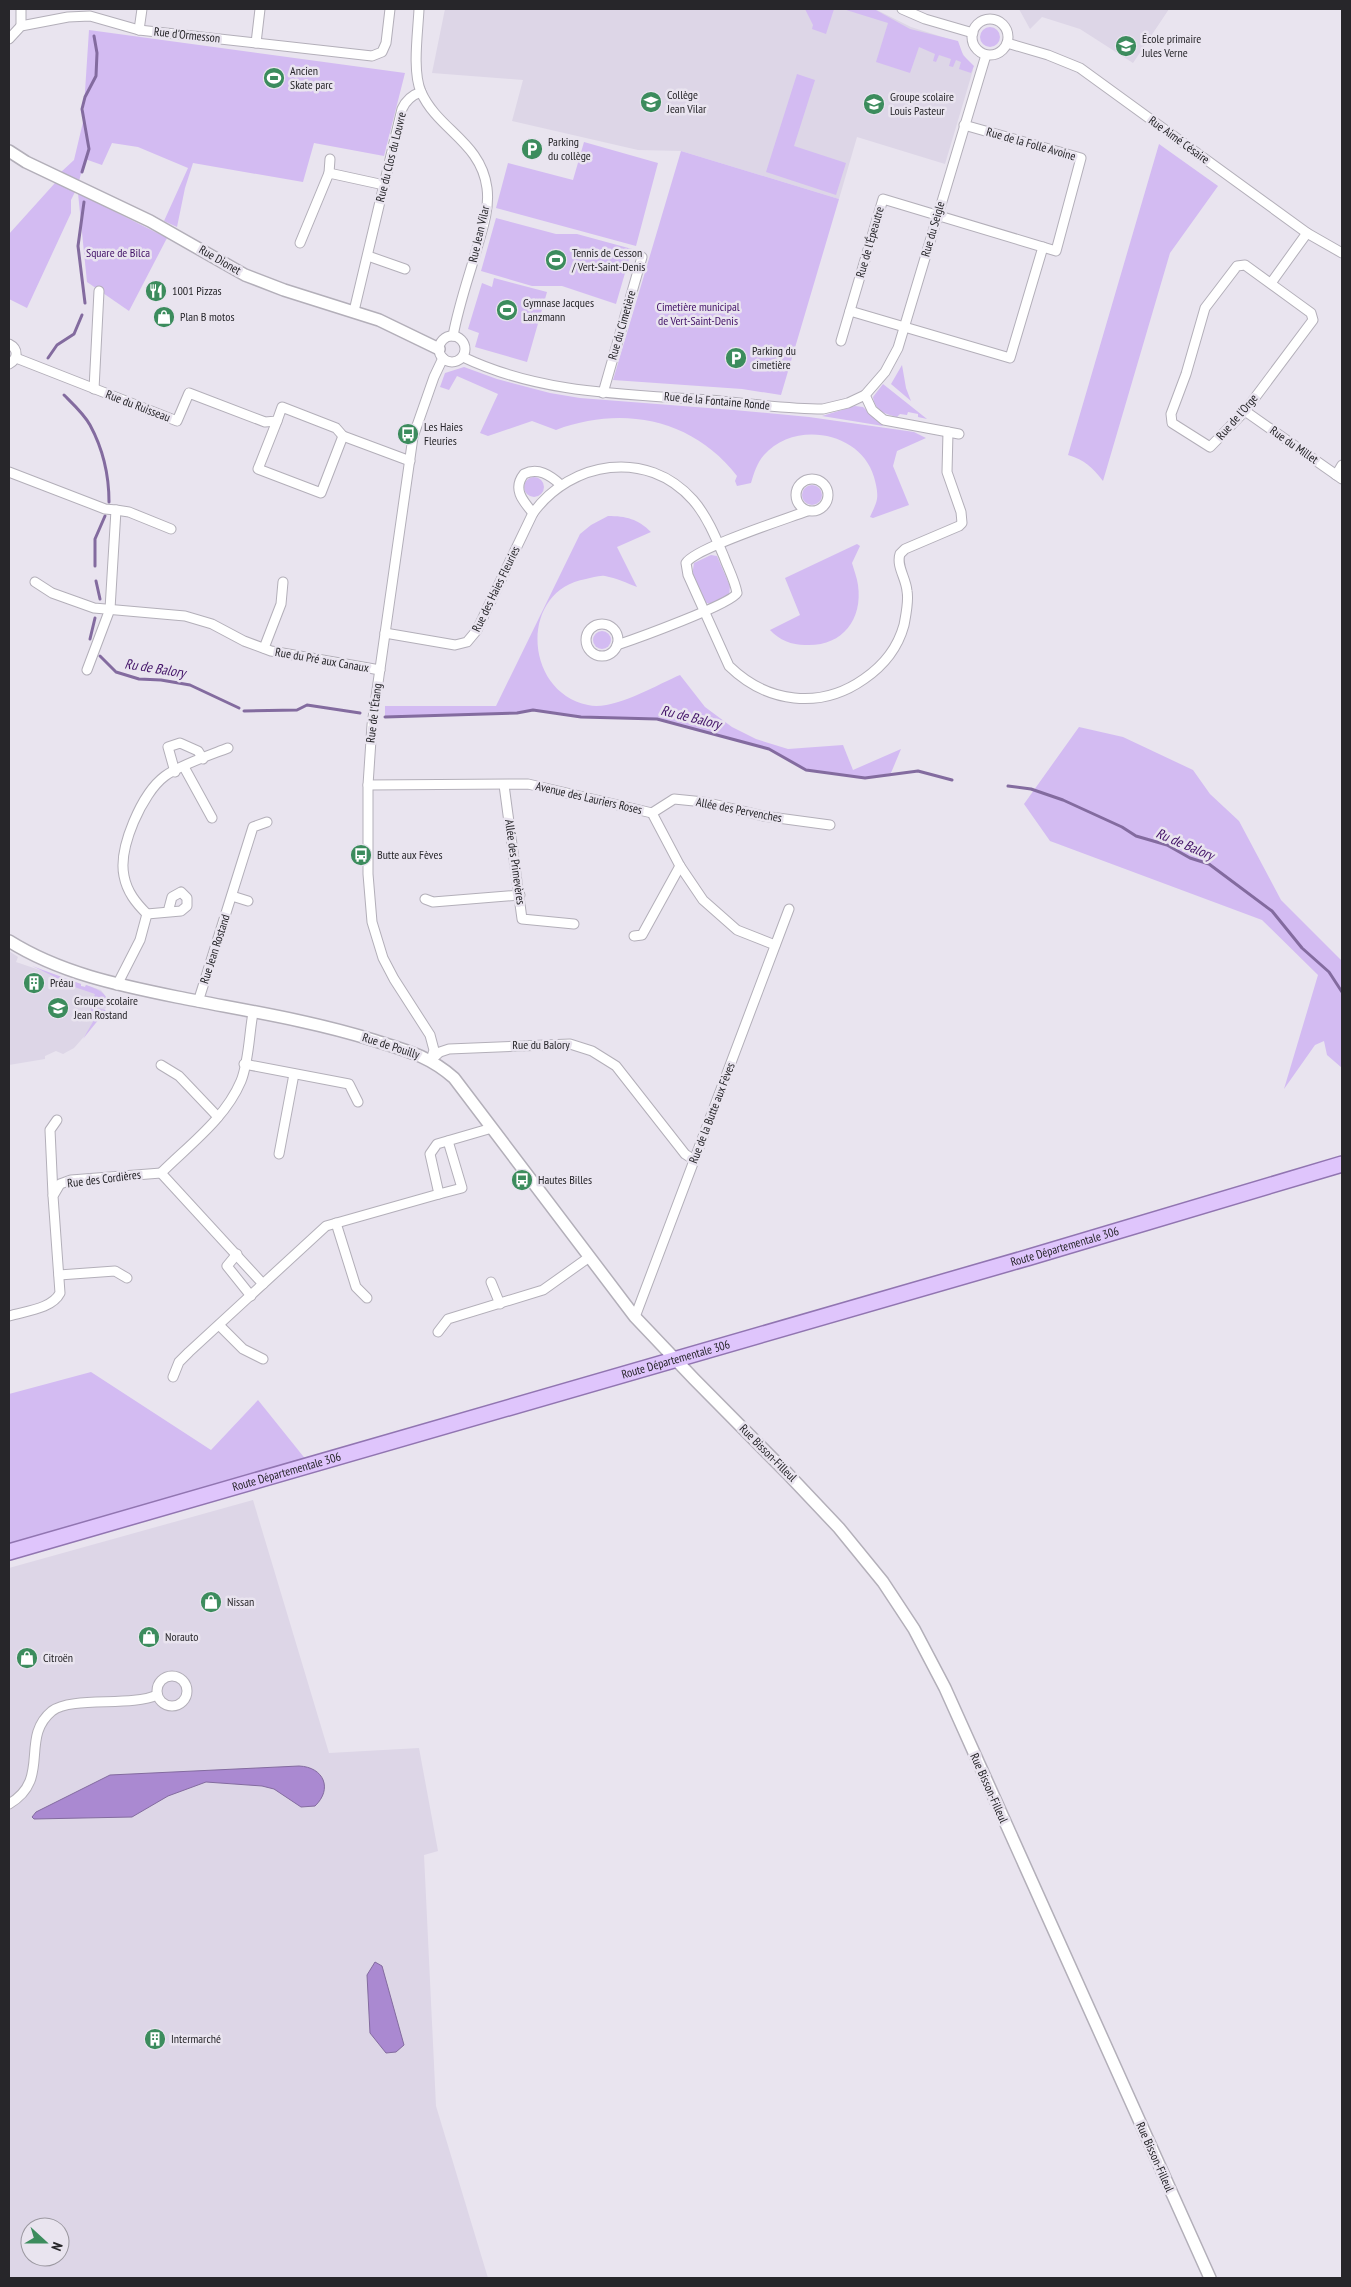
<svg xmlns="http://www.w3.org/2000/svg" width="1351" height="2287" viewBox="0 0 1351 2287" font-family="'PT Sans Narrow',sans-serif">
  <style>
    .built { fill: #ddd6e7; fill-rule: evenodd }
    .green { fill: #d3bbf2 }
    .water { fill: #aa89d1; stroke: #836b9f }
    .lines { fill: none; stroke-linecap: round; stroke-linejoin: round }
    .stream { stroke: #836b9f; stroke-width: 3 }
    .minor-casing { stroke: #b3afb9; stroke-width: 11 }
    .tertiary-casing { stroke: #b3afb9; stroke-width: 14 }
    .primary-casing { stroke: #9175b1; stroke-width: 18 }
    .minor { stroke: #fff; stroke-width: 9 }
    .tertiary { stroke: #fff; stroke-width: 11 }
    .primary { stroke: #dfc5fc; stroke-width: 15 }
    .labels { text-anchor: middle; stroke-width: 5; stroke-linejoin: round; paint-order: stroke }
    .street-label { font-size: 12px; fill: #27262a; stroke: #e9e4ef }
    .poi-label { font-size: 12px; fill: #27262a; stroke: #e9e4ef; text-anchor: start }
    .park-label { font-size: 12px; fill: #411066; stroke: #e9e4ef }
    .water-label { font-size: 14px; font-style: italic; fill: #441469; stroke: #e9e4ef }
  </style>
  <rect width="100%" height="100%" fill="#e9e4ef"/>
  <g class="built">
    <polygon points="445,9 875,9 911,27 955,41 973,70 945,164 857,137 839,199 681,151 638,150 512,121 523,80 432,73"/>
    <polygon points="1019,9 1169,9 1133,63 1080,29 1042,17 1030,29"/>
    <polygon points="9,951 18,957 16,962 81,984 81,986 85,987 86,985 101,990 106,997 108,1003 102,1016 74,1048 63,1054 56,1051 45,1056 45,1059 9,1065"/>
    <path d="M253,1500l76,253 90,-5 19,103 -14,4 12,251 52,172h-479v-710zM30,2227h30v30h-30z"/>
  </g>
  <g class="green">
    <polygon points="805,9 834,9 826,34 812,29 813,25"/>
    <polygon points="843,9 874,9 910,29 958,41 963,55 974,66 971,73 959,69 961,62 956,60 953,67 949,66 951,59 939,55 936,62 933,61 935,54 919,47 910,73 876,62 888,23"/>
    <circle cx="990" cy="37" r="10"/>
    <polygon points="89,30 405,73 384,156 314,143 303,182 193,163 185,188 177,227 164,221 188,168 138,147 112,143 102,165 85,159 79,181 60,173 74,160 83,122"/>
    <polygon points="797,74 815,80 794,146 846,163 836,195 766,172"/>
    <polygon points="584,142 658,163 636,246 496,208 508,163 573,180"/>
    <path d="M1159,144l59,42 -48,67 -67,228c-11,-14 -18,-21 -35,-26z"/>
    <polygon points="681,151 839,199 781,395 742,389 613,380"/>
    <polygon points="55,183 75,192 71,200 71,213 27,308 9,299 9,234"/>
    <polygon points="78,193 167,238 129,311 87,282"/>
    <polygon points="496,218 556,234 577,234 632,249 616,304 562,286 532,286 481,271"/>
    <polygon points="494,278 547,292 527,362 475,347 479,333 468,329 482,283 492,287"/>
    <polygon points="902,365 906,388 911,401 891,384"/>
    <path d="M464,367l33,12 53,14 30,5 154,12 75,7 105,15 12,6 -29,13 -4,15 16,39 -36,13 -3,-1c2,-5 6,-12 7,-18 1,-7 -1,-15 -3,-22 -13,-46 -80,-57 -110,-22 -7,8 -10,18 -13,28l-14,3 -2,-5 2,-5c-44,-57 -114,-71 -181,-46l-24,-9 -44,15 -8,-3 18,-39 -41,-18 -8,14 -9,-3 5,-14z"/>
    <path d="M883,384l44,35 -9,-2v-3l-10,-2 -1,3 -7,-1 -3,3c-12,-3 -22,-6 -24,-20z"/>
    <polygon points="855,406 863,407 883,426 822,416"/>
    <circle cx="534" cy="487" r="10"/>
    <circle cx="812" cy="495" r="10"/>
    <path d="M608,516c18,0 30,3 43,16l-34,15 20,40c-10,-4 -21,-9 -32,-11 -6,-1 -13,2 -19,3 -67,11 -63,113 2,126 26,6 68,-20 92,-30l25,32 27,20 24,12 32,10 55,-4 10,25 48,-21 -10,24 -26,5 -59,-8 -37,-21 -112,-30 -76,-2 -48,-7 -16,3 -132,4v-11h111l84,-172 11,-9z"/>
    <path d="M857,544l3,2 -8,17c2,7 5,15 6,22 5,36 -17,62 -53,60 -13,0 -26,-5 -35,-15l30,-15 -15,-37z"/>
    <polygon points="711,555 717,556 730,586 729,596 710,604 704,602 692,576 694,563"/>
    <circle cx="602" cy="640" r="9"/>
    <polygon points="1079,727 1123,737 1193,770 1210,794 1239,821 1281,900 1342,961 1342,1068 1327,1055 1324,1041 1315,1045 1284,1089 1318,975 1262,920 1050,841 1024,804"/>
    <path d="M32,966l49,18v2l4,1 1,-2c11,4 24,8 21,22l-15,-5 3,-8 -38,-13 -4,-5z"/>
    <polygon points="92,1007 106,1010 83,1039 94,1020 90,1013"/>
    <polygon points="91,1372 211,1450 258,1400 307,1461 9,1544 9,1394"/>
  </g>
  <g class="water">
    <path d="M299,1766c25,1 34,23 16,40l-14,1 -27,-18 -12,-3 -56,-4 -38,14 -36,21 -98,2 -2,-2 4,-5 74,-37z"/>
    <polygon points="375,1962 382,1966 404,2045 396,2052 386,2053 370,2033 367,1975"/>
  </g>
  <g class="lines">
    <g class="stream">
      <polyline points="82,172 89,149 82,109 85,97 96,76 97,53 94,36"/>
      <polyline points="84,202 78,246 85,303"/>
      <polyline points="48,358 57,345 74,334 82,315"/>
      <path d="M64,395c9,9 20,19 26,30 13,24 19,51 19,77"/>
      <polyline points="95,566 95,539 105,516"/>
      <polyline points="96,581 100,599"/>
      <polyline points="90,639 95,618"/>
      <polyline points="100,656 116,672 139,679 161,680 190,685 239,708"/>
      <polyline points="244,711 297,710 307,705 360,713"/>
      <polyline points="385,717 517,713 533,710 581,717 657,719 769,749 806,770 865,778 918,771 952,780"/>
      <polyline points="1008,786 1031,789 1063,800 1122,827 1136,836 1167,845 1190,858 1209,864 1272,911 1302,948 1329,972 1342,992"/>
    </g>
    <g class="minor-casing">
      <g id="minor">
        <path d="M419,9c-1,23 -7,62 2,83 17,38 60,50 66,96 3,23 -6,45 -12,67 -8,27 -17,53 -22,81"/>
        <polyline points="902,9 925,19 973,33"/>
        <circle cx="990" cy="37" r="18"/>
        <polyline points="21,26 21,9"/>
        <polyline points="139,30 142,9"/>
        <polyline points="9,39 21,26 68,17 90,16 139,30 372,56 382,52 386,43 390,9"/>
        <polyline points="256,43 260,9"/>
        <polyline points="1007,43 1048,55 1080,68 1307,233 1342,253"/>
        <polyline points="329,173 330,159"/>
        <polyline points="300,243 329,173 384,185"/>
        <polyline points="368,256 405,269"/>
        <polygon points="1245,265 1311,313 1313,320 1245,411 1210,447 1172,423 1171,414 1186,374 1205,308 1237,266"/>
        <polyline points="1271,283 1307,233"/>
        <path d="M354,311l48,-202c4,-9 10,-14 19,-17"/>
        <polyline points="850,311 1010,358 1043,247"/>
        <circle cx="452" cy="349" r="13"/>
        <polyline points="841,341 883,199 1056,251 1081,158 964,125"/>
        <path d="M9,344c10,5 9,15 0,20"/>
        <path d="M463,357c77,37 162,37 246,43 38,3 76,9 114,9l25,-6 17,-8 7,15 12,10 75,14"/>
        <polyline points="16,358 177,421 189,393 265,422 277,421 282,407 336,428 343,436 410,461"/>
        <polyline points="94,389 99,291"/>
        <polyline points="603,393 642,257"/>
        <polyline points="865,395 885,372 898,348 986,55"/>
        <polyline points="1245,411 1342,479"/>
        <polyline points="277,421 258,469 321,493 343,436"/>
        <polyline points="9,472 105,509 116,510"/>
        <polyline points="1336,475 1342,465"/>
        <circle cx="812" cy="495" r="16"/>
        <path d="M807,511c-21,8 -112,37 -121,52l2,12 41,91c38,37 91,44 135,13 19,-13 34,-32 40,-54 2,-11 5,-24 3,-34 -1,-13 -11,-25 -7,-37l5,-5 54,-23 3,-3 -1,-11 -14,-40 1,-40"/>
        <path d="M533,513c-10,-12 -21,-24 -9,-39 14,-7 26,1 37,11"/>
        <polyline points="35,582 52,593 94,608 185,616 212,624 244,641 271,651 380,670"/>
        <circle cx="602" cy="640" r="16"/>
        <path d="M385,633l70,12 12,-3 10,-12 56,-117c38,-52 114,-65 160,-13 14,16 23,38 31,57 4,11 11,24 13,36 -5,11 -102,46 -120,52"/>
        <polyline points="264,648 281,604 283,582"/>
        <polyline points="87,670 110,609 116,510 129,512 171,529"/>
        <polyline points="184,767 212,818"/>
        <polyline points="175,772 168,747 180,743 198,751 203,759"/>
        <polyline points="368,785 528,784 652,813 680,866 703,900 737,930 775,945"/>
        <polyline points="504,785 522,919 574,924"/>
        <polyline points="652,813 674,799 704,802 763,816 830,825"/>
        <polyline points="232,896 248,901"/>
        <polyline points="425,899 433,902 520,895"/>
        <polyline points="147,914 181,911 187,906 187,898 181,892 172,897 168,912"/>
        <polyline points="634,936 642,935 680,866"/>
        <path d="M117,985l23,-45 7,-26c-11,-11 -20,-22 -23,-38 -6,-28 18,-83 41,-100 15,-11 45,-21 63,-28"/>
        <polyline points="198,1002 253,827 267,822"/>
        <path d="M253,1013c-4,21 -4,48 -12,68 -16,38 -52,64 -80,92l102,111"/>
        <polyline points="431,1060 434,1050 430,1035 394,979 383,958 372,922 368,874 368,785 372,725 413,437 434,377 443,358"/>
        <polyline points="431,1060 440,1052 449,1049 570,1044 592,1051 616,1066 685,1154 694,1160"/>
        <polyline points="244,1064 349,1084 358,1102"/>
        <polyline points="161,1065 179,1076 218,1117"/>
        <polyline points="279,1154 294,1074"/>
        <polyline points="439,1194 462,1188 448,1141"/>
        <polyline points="53,1195 50,1130 57,1120"/>
        <polyline points="336,1223 356,1287 367,1298"/>
        <polyline points="237,1254 227,1266 251,1296"/>
        <polyline points="59,1275 115,1271 127,1278"/>
        <polyline points="491,1282 500,1304"/>
        <path d="M9,1316c16,-5 43,-7 51,-23l-7,-97 7,-12 11,-4 90,-7"/>
        <polyline points="635,1317 789,909"/>
        <polyline points="219,1325 243,1349 263,1359"/>
        <polyline points="438,1332 448,1319 543,1290 588,1258"/>
        <polyline points="173,1377 179,1362 189,1352 326,1226 439,1194 430,1154 437,1144 492,1128"/>
        <circle cx="172" cy="1691" r="15"/>
        <path d="M9,1804c43,-25 10,-66 43,-93 20,-15 79,-4 105,-16"/>
      </g>
    </g>
    <g class="tertiary-casing">
      <g id="tertiary">
        <polyline points="9,151 26,162 150,221 245,275 284,290 379,320 439,349"/>
        <path d="M9,941c51,32 109,44 168,56 65,13 132,23 196,43 31,10 55,15 81,38l181,239 59,62 93,94 52,55 44,54 31,47 31,59 265,590"/>
      </g>
    </g>
    <g class="primary-casing">
      <g id="primary">
        <path id="s1" d="M9,1552l1021,-295 312,-93"/>
      </g>
    </g>
    <use href="#minor" class="minor"/>
    <use href="#tertiary" class="tertiary"/>
    <use href="#primary" class="primary"/>
  </g>
  <defs>
    <g id="school-disc" transform="scale(1.125)"><circle r="9.5" fill="#3c8c5d" stroke="#e9e4ef"/><path d="M0-5L7-2L0 1L-7-2ZM-4 1L0 2.5L4 1V4Q0 6-4 4Z" fill="#fff"/></g>
    <g id="stadium-disc" transform="scale(1.125)"><circle r="9.5" fill="#3c8c5d" stroke="#e9e4ef"/><path d="M0-5a6.5 5 0 1 0 0 10a6.5 5 0 1 0 0-10ZM-3.5-1.8h7v3.6h-7Z" fill="#fff"/></g>
    <g id="parking-disc" transform="scale(1.125)"><circle r="9.5" fill="#3c8c5d" stroke="#e9e4ef"/><path d="M-3.5-5.5H1a3.5 3.5 0 0 1 0 7H-1V5.5H-3.5ZM-1-3.4V-.6H.8a1.4 1.4 0 0 0 0-2.8Z" fill="#fff"/></g>
    <g id="restaurant-disc" transform="scale(1.125)"><circle r="9.5" fill="#3c8c5d" stroke="#e9e4ef"/><path d="M-5-6h1v4h1v-4h1v4h1v-4h1v5L-1.5 .5V6h-2V.5L-5-1ZM5-6V6H3V1.5H1.5Q1.5-4 5-6Z" fill="#fff"/></g>
    <g id="shop-disc" transform="scale(1.125)"><circle r="9.5" fill="#3c8c5d" stroke="#e9e4ef"/><path d="M-5-2.5h2.3a2.7 3.5 0 0 1 5.4 0H5L5.5 6h-11ZM-1.5-2.5h3a1.5 2.3 0 0 0-3 0Z" fill="#fff"/></g>
    <g id="bus-disc" transform="scale(1.125)"><circle r="9.5" fill="#3c8c5d" stroke="#e9e4ef"/><path d="M-5-6H5V4H4V6H2V4H-2V6H-4V4H-5ZM-3.5-4V0h7V-4ZM-3.5 1.2v1.5H-2V1.2ZM2 1.2v1.5H3.5V1.2Z" fill="#fff"/></g>
    <g id="building-disc" transform="scale(1.125)"><circle r="9.5" fill="#3c8c5d" stroke="#e9e4ef"/><path d="M-4-6H4V6H1V3H-1V6H-4ZM-2.5-4.3h1.7v1.8h-1.7ZM.8-4.3h1.7v1.8H.8ZM-2.5-1h1.7V.8h-1.7ZM.8-1h1.7V.8H.8Z" fill="#fff"/></g>
  </defs>
  <g fill-rule="evenodd">
    <use href="#school-disc" x="1126" y="46"/>
    <use href="#stadium-disc" x="274" y="78"/>
    <use href="#school-disc" x="651" y="102"/>
    <use href="#school-disc" x="874" y="104"/>
    <use href="#parking-disc" x="532" y="149"/>
    <use href="#stadium-disc" x="556" y="260"/>
    <use href="#restaurant-disc" x="156" y="291"/>
    <use href="#stadium-disc" x="507" y="310"/>
    <use href="#shop-disc" x="164" y="317"/>
    <use href="#parking-disc" x="736" y="358"/>
    <use href="#bus-disc" x="408" y="434"/>
    <use href="#bus-disc" x="361" y="855"/>
    <use href="#building-disc" x="34" y="983"/>
    <use href="#school-disc" x="58" y="1008"/>
    <use href="#bus-disc" x="522" y="1180"/>
    <use href="#shop-disc" x="211" y="1602"/>
    <use href="#shop-disc" x="149" y="1637"/>
    <use href="#shop-disc" x="27" y="1658"/>
    <use href="#building-disc" x="155" y="2039"/>
  </g>
  <g class="labels">
    <g class="street-label">
      <text transform="translate(187 35) rotate(6)" y="4">Rue d'Ormesson</text>
      <text transform="translate(1179 140) rotate(36)" y="4">Rue Aimé Césaire</text>
      <text transform="translate(1031 144) rotate(16)" y="4">Rue de la Folle Avoine</text>
      <text transform="translate(391 157) rotate(-76)" y="4">Rue du Clos du Louvre</text>
      <text transform="translate(933 229) rotate(-74)" y="4">Rue du Seigle</text>
      <text transform="translate(479 234) rotate(-77)" y="4">Rue Jean Vilar</text>
      <text transform="translate(870 242) rotate(-74)" y="4">Rue de l'Épeautre</text>
      <text transform="translate(220 260) rotate(30)" y="4">Rue Dionet</text>
      <text transform="translate(622 325) rotate(-74)" y="4">Rue du Cimetière</text>
      <text transform="translate(717 401) rotate(5)" y="4">Rue de la Fontaine Ronde</text>
      <text transform="translate(138 406) rotate(21)" y="4">Rue du Ruisseau</text>
      <text transform="translate(1237 417) rotate(-49)" y="4">Rue de l'Orge</text>
      <text transform="translate(1294 445) rotate(35)" y="4">Rue du Millet</text>
      <text transform="translate(496 589) rotate(-64)" y="4">Rue des Haies Fleuries</text>
      <text transform="translate(322 660) rotate(10)" y="4">Rue du Pré aux Canaux</text>
      <text transform="translate(374 713) rotate(-83)" y="4">Rue de l'Étang</text>
      <text transform="translate(589 798) rotate(13)" y="4">Avenue des Lauriers Roses</text>
      <text transform="translate(739 810) rotate(11)" y="4">Allée des Pervenches</text>
      <text transform="translate(515 862) rotate(82)" y="4">Allée des Primevères</text>
      <text transform="translate(215 949) rotate(-72)" y="4">Rue Jean Rostand</text>
      <text x="541" y="1049">Rue du Balory</text>
      <text transform="translate(391 1046) rotate(18)" y="4">Rue de Pouilly</text>
      <text transform="translate(712 1113) rotate(-69)" y="4">Rue de la Butte aux Fèves</text>
      <text transform="translate(104 1179) rotate(-7)" y="4">Rue des Cordières</text>
      <text dy="4" stroke="none"><textPath href="#s1" startOffset="1099">Route Départementale 306</textPath></text>
      <text dy="4" stroke="none"><textPath href="#s1" startOffset="694">Route Départementale 306</textPath></text>
      <text transform="translate(768 1453) rotate(45)" y="4">Rue Bisson-Filleul</text>
      <text dy="4" stroke="none"><textPath href="#s1" startOffset="289">Route Départementale 306</textPath></text>
      <text transform="translate(989 1788) rotate(66)" y="4">Rue Bisson-Filleul</text>
      <text transform="translate(1155 2157) rotate(66)" y="4">Rue Bisson-Filleul</text>
    </g>
    <g class="poi-label">
      <text x="1142" y="43">École primaire<tspan x="1142" dy="14">Jules Verne</tspan></text>
      <text x="290" y="75">Ancien<tspan x="290" dy="14">Skate parc</tspan></text>
      <text x="667" y="99">Collège<tspan x="667" dy="14">Jean Vilar</tspan></text>
      <text x="890" y="101">Groupe scolaire<tspan x="890" dy="14">Louis Pasteur</tspan></text>
      <text x="548" y="146">Parking<tspan x="548" dy="14">du collège</tspan></text>
      <text x="572" y="257">Tennis de Cesson<tspan x="572" dy="14">/ Vert-Saint-Denis</tspan></text>
      <text x="172" y="295">1001 Pizzas</text>
      <text x="523" y="307">Gymnase Jacques<tspan x="523" dy="14">Lanzmann</tspan></text>
      <text x="180" y="321">Plan B motos</text>
      <text x="752" y="355">Parking du<tspan x="752" dy="14">cimetière</tspan></text>
      <text x="424" y="431">Les Haies<tspan x="424" dy="14">Fleuries</tspan></text>
      <text x="377" y="859">Butte aux Fèves</text>
      <text x="50" y="987">Préau</text>
      <text x="74" y="1005">Groupe scolaire<tspan x="74" dy="14">Jean Rostand</tspan></text>
      <text x="538" y="1184">Hautes Billes</text>
      <text x="227" y="1606">Nissan</text>
      <text x="165" y="1641">Norauto</text>
      <text x="43" y="1662">Citroën</text>
      <text x="171" y="2043">Intermarché</text>
    </g>
    <g class="park-label">
      <text x="118" y="257">Square de Bilca</text>
      <text x="698" y="311">Cimetière municipal<tspan x="698" dy="14">de Vert-Saint-Denis</tspan></text>
    </g>
    <g class="water-label">
      <text transform="translate(155 668) rotate(9)" y="5">Ru de Balory</text>
      <text transform="translate(691 717) rotate(14)" y="5">Ru de Balory</text>
      <text transform="translate(1185 844) rotate(23)" y="5">Ru de Balory</text>
    </g>
  </g>
  <rect width="1351" height="2287" fill="none" stroke="#27262a" stroke-width="20"/>
  <g transform="translate(45 2242) rotate(111)"><circle r="24" fill="#e9e4ef" stroke="#9b98a0"/>
  <path d="M0-4L9 19L0 12L-9 19Z" fill="#3c8c5d"/>
  <text y="-8" font-size="14" font-weight="bold" text-anchor="middle" fill="#27262a">N</text>
  </g>
</svg>
